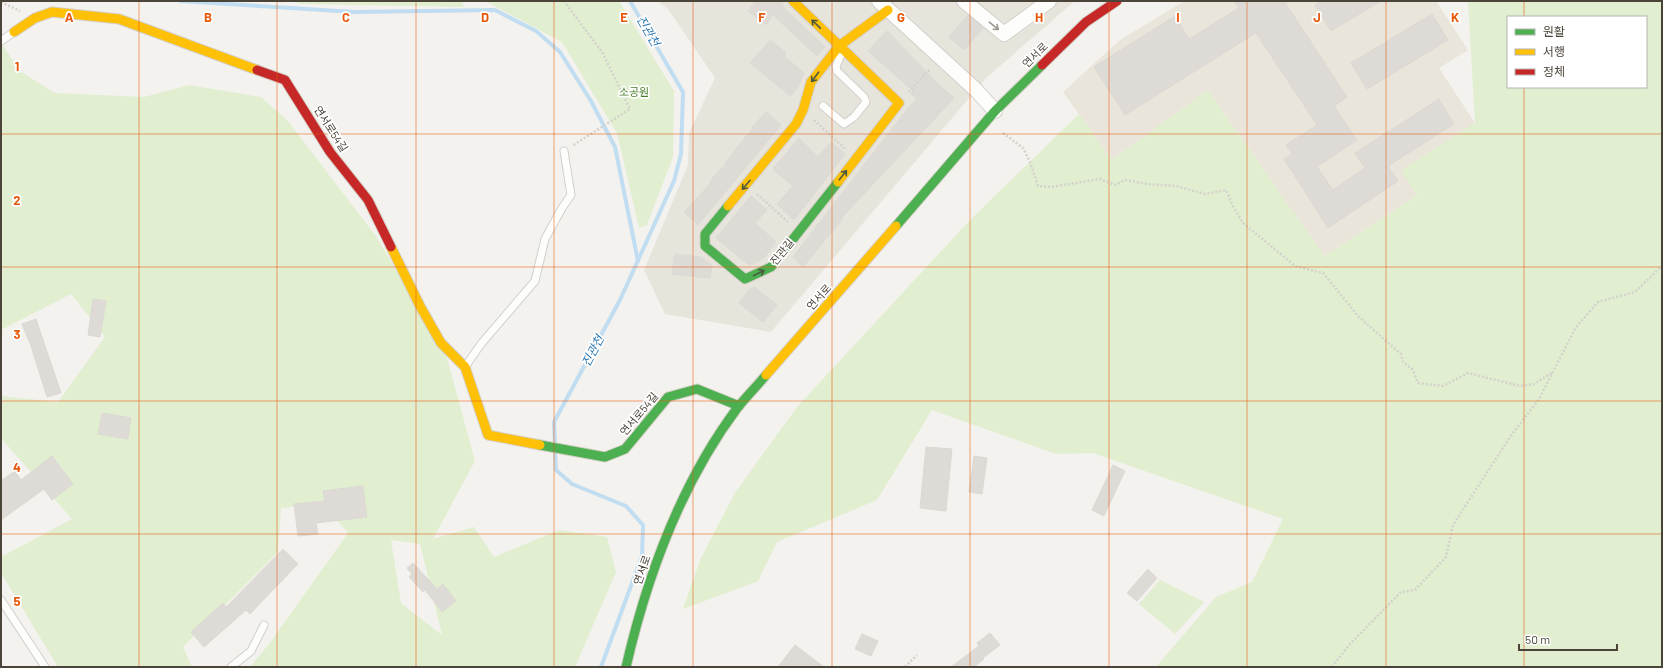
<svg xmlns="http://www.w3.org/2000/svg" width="1663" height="668" viewBox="0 0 1663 668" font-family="Barlow,'Noto Sans KR',sans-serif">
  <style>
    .residential { fill: #e7e4dc }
    .education { fill: #eae5da }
    .green { fill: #e1eecf; fill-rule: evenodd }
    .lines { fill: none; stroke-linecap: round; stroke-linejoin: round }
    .stream { stroke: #c0ddf1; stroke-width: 4 }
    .building { fill: #dedbd6; stroke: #dcd9d4 }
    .lane-casing { stroke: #d2d0cb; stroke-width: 9 }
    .street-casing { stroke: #d2d0cb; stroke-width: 16 }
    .fast-casing { stroke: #d3cfc5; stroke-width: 11 }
    .slow-casing { stroke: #d3cfc5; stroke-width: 11 }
    .jam-casing { stroke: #d3cfc5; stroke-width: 11 }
    .path { stroke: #d3d2cc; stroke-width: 2.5; stroke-dasharray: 2 2; stroke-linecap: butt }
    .lane { stroke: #fdfdfc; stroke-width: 7 }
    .street { stroke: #fdfdfc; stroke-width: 14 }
    .fast { stroke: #4caf50; stroke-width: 9 }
    .slow { stroke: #ffc107; stroke-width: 9 }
    .jam { stroke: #c62828; stroke-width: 9 }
    .oneway { stroke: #4b593e }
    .oneway2 { stroke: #9b9791 }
    .grid { fill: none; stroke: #e8590c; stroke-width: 1; stroke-opacity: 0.55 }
    .labels { text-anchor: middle; stroke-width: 3.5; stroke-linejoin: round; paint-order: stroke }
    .street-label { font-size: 11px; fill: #4b4439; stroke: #fff }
    .park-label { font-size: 11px; fill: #4a7f2a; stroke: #fff }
    .water-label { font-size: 12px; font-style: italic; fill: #2e7ab2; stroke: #fff }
    .grid-label { font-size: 13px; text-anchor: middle; font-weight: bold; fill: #e8590c; stroke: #fff; stroke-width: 3.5; stroke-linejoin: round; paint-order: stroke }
  </style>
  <rect width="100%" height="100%" fill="#f4f2ee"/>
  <polygon class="residential" points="657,1 1075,1 986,78 771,332 665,314 644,270 688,165 689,133 715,78 668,9"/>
  <polygon class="education" points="1184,1 1436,1 1468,50 1439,68 1475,123 1402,170 1417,195 1324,256 1208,90 1112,160 1063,92 1120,40"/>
  <g class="green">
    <polygon points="291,1 461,1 464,7 301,4"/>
    <polygon points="485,1 619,1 674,91 673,157 647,225 639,228 617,133 562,42"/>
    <path d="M1468,1h194v666h-506l60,-70 36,-15 31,-63 -190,-66 -37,1 -124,-44 -55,90 -100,42 -19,39 -75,28 18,-51 34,-65 62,-86 173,-187 109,-106 33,46 96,-70 116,166 93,-61 -16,-25 74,-47zM1508,17h138v70h-138z"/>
    <path d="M1,43l20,29 34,21 89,4 45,-12 72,12 27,24 90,118 69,119 28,103 -42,78 41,-12 20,30 65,-27 48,7 9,35 -41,95h-325l19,-23 79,-111 -25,-29 -42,4 -3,44 -95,95 9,20h-134l-57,-94v-16l71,-38 -71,-81v-42l57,6 47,-65 -34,-43 -70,36zM391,540l29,4 22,91 -41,-32z"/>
    <polygon points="1160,580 1204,602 1175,634 1139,604"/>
  </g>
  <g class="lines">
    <g class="stream">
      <polyline points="180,1 355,12 495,10 536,31 560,52 591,101 615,147 638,261"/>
      <polyline points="555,444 554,422 620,300 674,181 681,154 683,92 630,1"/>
      <polyline points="555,452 556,470 572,484 626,506 643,525 642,556 601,667"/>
    </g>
  </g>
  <g class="building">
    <polygon points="756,1 781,1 785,9 825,47 817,56 773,15 766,25 748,11"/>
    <polygon points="1234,1 1284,1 1347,97 1334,106 1357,140 1317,167 1333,190 1365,168 1355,153 1439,99 1454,124 1388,166 1398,181 1328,228 1284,159 1292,154 1286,145 1317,125 1256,33 1125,115 1094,67 1175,16 1189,39 1239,8"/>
    <polygon points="1321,1 1381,1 1331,31 1315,5"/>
    <polygon points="1432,14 1448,40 1367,89 1351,63"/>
    <polygon points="968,15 983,28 964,50 949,37"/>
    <polygon points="887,31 938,84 954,98 842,217 843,218 803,267 793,257 908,108 917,99 911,94 913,91 868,51"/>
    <polygon points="770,40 786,53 784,56 804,73 798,87 790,96 750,63"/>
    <polygon points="766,112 781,125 698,225 684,212 711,183 709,182 726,164 725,163 753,128 752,127"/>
    <polygon points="799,138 818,157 831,142 845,154 794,220 777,204 793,186 773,169"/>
    <polygon points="751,196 767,210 755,223 776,242 764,258 749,265 716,238"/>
    <polygon points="675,254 701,257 712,266 710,278 672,274"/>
    <polygon points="754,287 777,305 763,322 739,303 750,289"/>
    <polygon points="93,299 106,301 100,337 88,335"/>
    <polygon points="36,319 61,393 47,397 31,346 22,324"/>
    <polygon points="102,413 131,418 128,439 98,434"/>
    <polygon points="926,447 952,449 946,511 920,508"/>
    <polygon points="52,456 73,484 52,500 44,489 1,520 1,481 15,471 21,480"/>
    <polygon points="974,456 987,458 982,494 969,492"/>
    <polygon points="1113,465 1125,471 1104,516 1092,510"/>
    <polygon points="363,486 367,517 316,523 318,534 298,536 294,504 325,501 323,491"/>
    <polygon points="283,549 298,564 250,614 246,610 204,647 191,632 223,603 226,607"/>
    <polygon points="413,563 437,589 443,584 456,601 442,612 425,590 423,592 409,577 412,574 407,568"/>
    <polygon points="1148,569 1157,578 1137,601 1127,593"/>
    <polygon points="990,633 1000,645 983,658 984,659 974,667 951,667 979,646 977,643"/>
    <polygon points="862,634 878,641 871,656 855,649"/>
    <polygon points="795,645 824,667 778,667"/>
  </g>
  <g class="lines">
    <g class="lane-casing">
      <g id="lane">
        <polyline points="1,41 14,32"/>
        <polyline points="823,106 844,124 854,117 866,102 864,97 837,71 836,66 840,57"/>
        <polyline points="465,367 481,344 535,281 545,239 562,208 571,195 564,151"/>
        <polyline points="1,600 45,667"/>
        <polyline points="231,667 251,651 264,625"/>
      </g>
    </g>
    <g class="street-casing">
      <g id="street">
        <polyline points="879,1 976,90 995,111"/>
        <polyline points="964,1 1004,34 1049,1"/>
      </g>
    </g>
    <g class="fast-casing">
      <g id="fast">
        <polyline points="728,206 705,234 705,246 745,279 771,267 838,182"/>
        <polyline points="896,226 995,111 1042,65"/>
        <polyline points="540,445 605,457 625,449 668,397 697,389 739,406"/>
        <path d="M626,667c21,-91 55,-184 112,-260 9,-11 19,-21 28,-32"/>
      </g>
    </g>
    <g class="slow-casing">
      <g id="slow">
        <polyline points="793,1 899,103 838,182"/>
        <polyline points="14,32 35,18 52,12 119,19 257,70"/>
        <polyline points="728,206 796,124 803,110 811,82 839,46 888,10"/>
        <polyline points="391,247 420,306 441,343 465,367 488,435 540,445"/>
        <polyline points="766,375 896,226"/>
      </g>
    </g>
    <g class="jam-casing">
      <g id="jam">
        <polyline points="1042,65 1086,22 1117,1"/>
        <polyline points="257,70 285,80 330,152 368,200 391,247"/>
      </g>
    </g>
    <g class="path">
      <polyline points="564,1 602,52 630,109 572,146"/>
      <polyline points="1,2 20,11"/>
      <polyline points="909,92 930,69"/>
      <polyline points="814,120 845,149"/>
      <polyline points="1003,133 1023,148 1030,162 1038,186 1051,187 1100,179 1115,185 1125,180 1147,184 1176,186 1205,194 1226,190 1233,206 1243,223 1295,266 1323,273 1359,317 1401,354 1403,362 1413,370 1418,383 1443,386 1468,373 1520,386 1534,384 1553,372"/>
      <polyline points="757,194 788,222"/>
      <polyline points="905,667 917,655"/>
      <polyline points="1332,667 1349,645 1401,592 1415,590 1446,557 1453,525 1510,437 1539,399 1576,327 1598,302 1635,292 1662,266"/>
    </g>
    <use href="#lane" class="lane"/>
    <use href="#street" class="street"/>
    <use href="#fast" class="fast"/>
    <use href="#slow" class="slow"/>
    <use href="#jam" class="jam"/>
  </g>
  <defs><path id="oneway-shaft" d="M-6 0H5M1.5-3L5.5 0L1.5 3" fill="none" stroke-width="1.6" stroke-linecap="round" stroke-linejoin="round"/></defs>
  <g class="oneway">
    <use href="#oneway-shaft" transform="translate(816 24) rotate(-136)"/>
    <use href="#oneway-shaft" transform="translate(815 77) rotate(127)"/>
    <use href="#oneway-shaft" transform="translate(843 175) rotate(-52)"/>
    <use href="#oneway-shaft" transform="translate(746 185) rotate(130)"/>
    <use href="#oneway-shaft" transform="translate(759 273) rotate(-26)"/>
  </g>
  <use class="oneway2" href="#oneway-shaft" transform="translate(994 26) rotate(39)"/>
  <path class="grid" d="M139,1v666M277,1v666M416,1v666M554,1v666M693,1v666M832,1v666M970,1v666M1109,1v666M1247,1v666M1386,1v666M1524,1v16M1524,87v580M1,134h1661M1,267h1661M1,401h1661M1,534h1661"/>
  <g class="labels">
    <g class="street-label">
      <text transform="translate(1035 55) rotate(-45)" y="4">연서로</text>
      <text transform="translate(331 129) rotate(57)" y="4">연서로54길</text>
      <text transform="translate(782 252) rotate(-51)" y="4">진관길</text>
      <text transform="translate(819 297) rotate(-48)" y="4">연서로</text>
      <text transform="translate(639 414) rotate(-50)" y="4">연서로54길</text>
      <text transform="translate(642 570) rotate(-71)" y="4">연서로</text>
    </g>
    <g class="park-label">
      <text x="634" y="96">소공원</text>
    </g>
    <g class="water-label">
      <text transform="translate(648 31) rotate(60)" y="4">진관천</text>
      <text transform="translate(593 351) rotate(-62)" y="4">진관천</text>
    </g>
  </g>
  <g class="grid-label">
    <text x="69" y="22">A</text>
    <text x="208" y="22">B</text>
    <text x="346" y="22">C</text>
    <text x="485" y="22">D</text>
    <text x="624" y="22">E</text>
    <text x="762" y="22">F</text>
    <text x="901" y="22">G</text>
    <text x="1039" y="22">H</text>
    <text x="1178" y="22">I</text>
    <text x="1317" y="22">J</text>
    <text x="1455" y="22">K</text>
    <text x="17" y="71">1</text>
    <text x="17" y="205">2</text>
    <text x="17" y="339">3</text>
    <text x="17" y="472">4</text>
    <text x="17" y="606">5</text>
  </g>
  <rect width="1663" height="668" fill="none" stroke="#4b4439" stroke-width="4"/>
  <rect x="1507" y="16" width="140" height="72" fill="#ffffff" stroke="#b7b4b0"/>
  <rect x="1515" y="29" width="20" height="6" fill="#4caf50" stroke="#b7b4b0"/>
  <text x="1543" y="36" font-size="12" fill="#4b4439">원활</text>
  <rect x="1515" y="49" width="20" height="6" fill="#ffc107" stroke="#b7b4b0"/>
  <text x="1543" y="56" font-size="12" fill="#4b4439">서행</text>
  <rect x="1515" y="69" width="20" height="6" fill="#c62828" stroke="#b7b4b0"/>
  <text x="1543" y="76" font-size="12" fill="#4b4439">정체</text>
  <path d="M1519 644v6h98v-6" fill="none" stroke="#4b4439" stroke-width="2"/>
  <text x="1525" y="644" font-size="12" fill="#4b4439" stroke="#ffffff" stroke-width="3" paint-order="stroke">50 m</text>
</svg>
